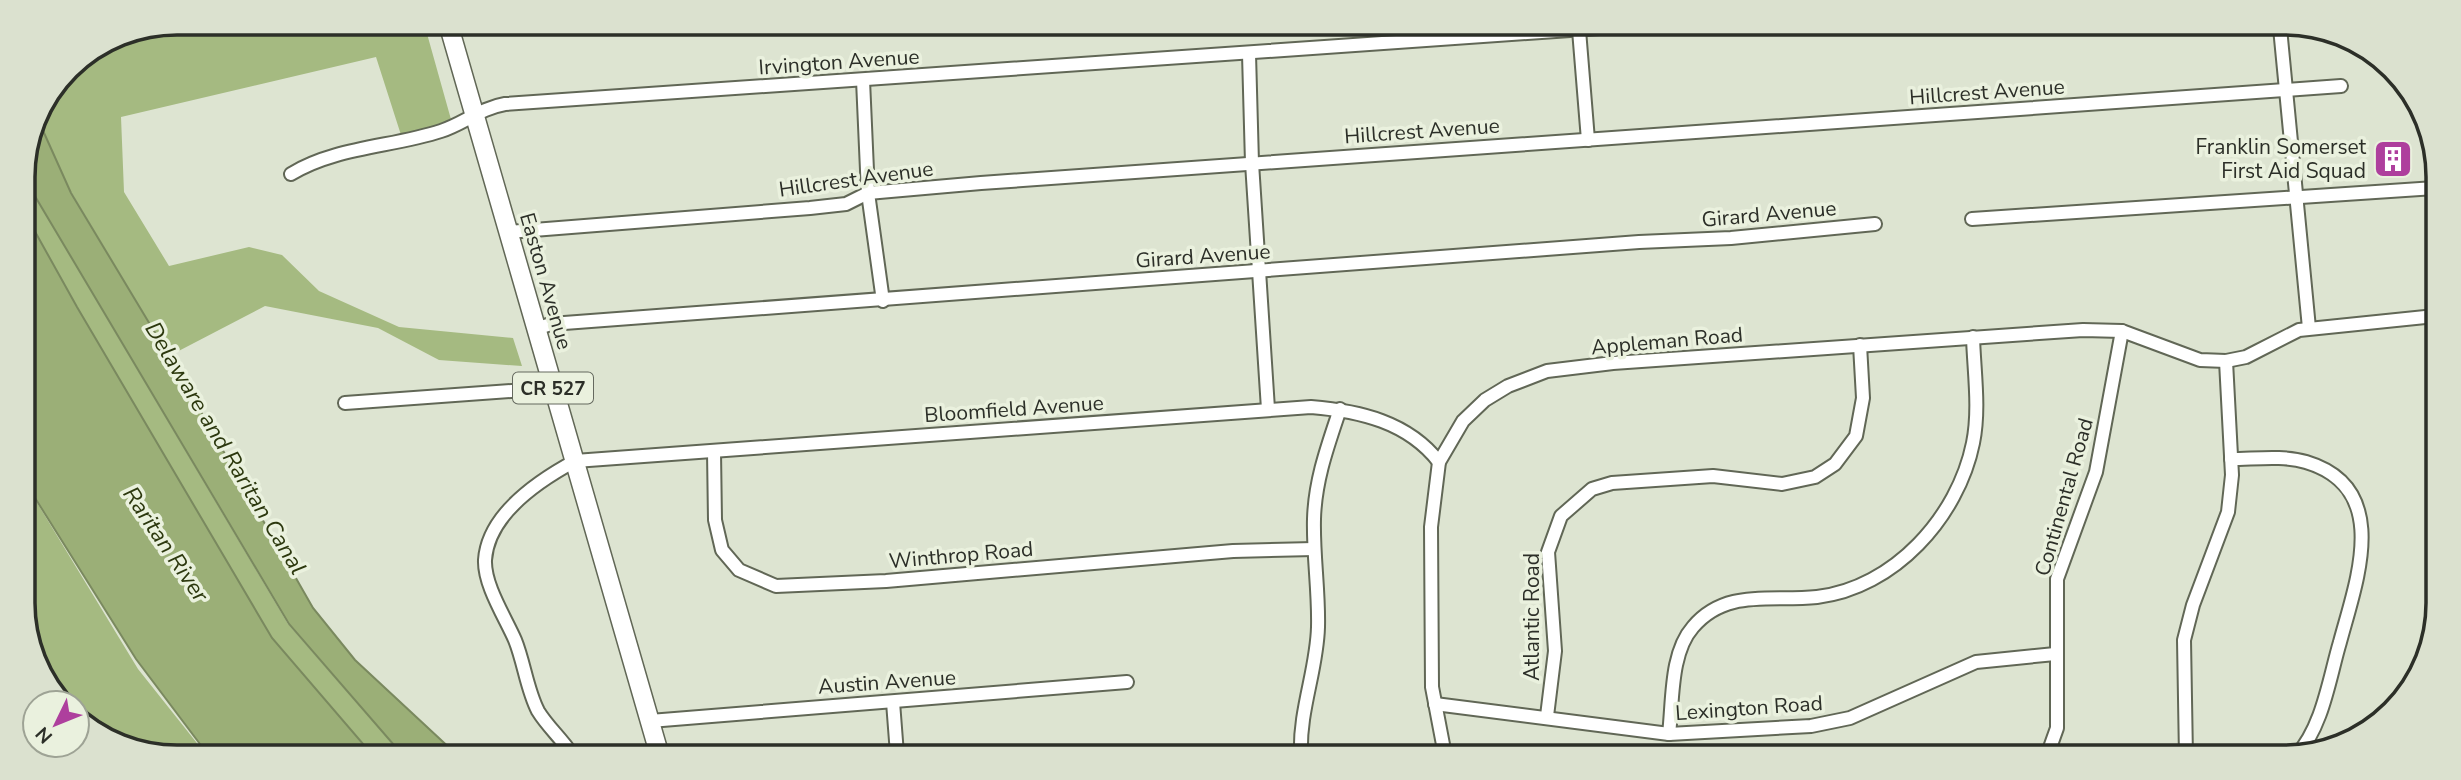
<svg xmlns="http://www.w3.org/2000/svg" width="2461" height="780" viewBox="0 0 2461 780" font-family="'Nunito Sans',sans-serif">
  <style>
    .forest { fill: #a5ba81 }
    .water { fill: #9baf77; stroke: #7a895f; stroke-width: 2 }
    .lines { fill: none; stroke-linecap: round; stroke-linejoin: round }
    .street-casing { stroke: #616756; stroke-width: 16 }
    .primary-casing { stroke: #616756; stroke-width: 21 }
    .street { stroke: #fff; stroke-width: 12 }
    .primary { stroke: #fff; stroke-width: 18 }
    .labels { text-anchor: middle; stroke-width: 7; stroke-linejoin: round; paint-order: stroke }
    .shield { fill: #eaf1de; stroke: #65695f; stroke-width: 2 }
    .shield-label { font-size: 19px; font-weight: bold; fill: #2c2f28 }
    .street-label { font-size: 21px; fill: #2c2f28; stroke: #eaf1de }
    .poi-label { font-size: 21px; fill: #2c2f28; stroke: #eaf1de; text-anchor: end }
    .water-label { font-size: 23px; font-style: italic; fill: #2c380e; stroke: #eaf1de }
    .rim { fill: none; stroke: #2c2f28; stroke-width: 3.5 }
  </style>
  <rect width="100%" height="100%" fill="#dde4d1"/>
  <g class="forest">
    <polygon points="177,23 424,23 452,123 401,135 376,57 121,117 124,192 169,266 249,247 282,255 319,291 399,327 513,338 522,366 439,360 378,328 265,306 169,356 71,192 36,115 68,68 118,34"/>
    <polygon points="23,176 288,624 400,752 370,752 272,638 77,307 23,210"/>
    <polygon points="25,483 138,669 204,752 137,752 77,715 77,703 60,703 26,633"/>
  </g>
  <g class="water">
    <polygon points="36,115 71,193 169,356 313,608 355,660 455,753 400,752 289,624 23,176"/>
    <polygon points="23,210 77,307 272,638 370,752 206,752 136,659 25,482"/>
  </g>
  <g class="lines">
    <g class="street-casing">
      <g id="street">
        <polyline points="2280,28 2309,328"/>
        <polyline points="1579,30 1588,140"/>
        <polyline points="1249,54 1252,163 1268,409"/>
        <polyline points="863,80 868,193 883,301"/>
        <path d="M291,174c44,-27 101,-27 150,-43 22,-7 40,-23 64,-27l1123,-78"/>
        <polyline points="1972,219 2435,188"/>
        <polyline points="508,232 810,208 846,204 868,193 981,183 2341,86"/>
        <path d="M535,329l16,-5c363,-27 726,-56 1088,-82l92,-4 144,-14"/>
        <polyline points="345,403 553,388"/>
        <polyline points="714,452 715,520 722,550 739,570 776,586 886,581 1233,551 1314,549"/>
        <path d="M2231,459c24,0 52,-4 75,3 87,26 50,120 34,180 -11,37 -17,84 -44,114"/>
        <polyline points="893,702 897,754"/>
        <polyline points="1435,704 1669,734 1811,726 1850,718 1976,662 2055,654"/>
        <polyline points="1547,716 1555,651 1548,552 1561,516 1592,489 1612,483 1713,476 1782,484 1815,477 1835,464 1856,436 1863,398 1860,345"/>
        <polyline points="650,721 1127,682"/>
        <path d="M1669,734c4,-33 1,-81 24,-107 33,-39 79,-25 124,-30 77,-9 141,-80 156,-154 7,-34 1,-72 0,-106"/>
        <path d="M571,753c-10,-15 -24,-27 -33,-42 -11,-21 -14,-49 -23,-71 -10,-23 -31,-55 -30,-80 3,-46 53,-79 90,-99l736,-54c49,4 97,15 128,55"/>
        <path d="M1301,755c-2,-45 16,-85 17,-128 1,-36 -5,-72 -4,-108 1,-39 14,-74 26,-110"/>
        <polyline points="1445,755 1432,687 1431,527 1439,462 1463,421 1485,400 1508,386 1547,371 1613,363 2083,330 2122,331 2200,360 2226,361 2246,357 2299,330 2435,316"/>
        <polyline points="2047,756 2057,728 2057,579 2096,472 2122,331"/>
        <polyline points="2186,757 2184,640 2193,605 2228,512 2232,475 2226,361"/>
      </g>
    </g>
    <g class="primary-casing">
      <polyline id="primary" points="448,23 659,753"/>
    </g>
    <use href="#street" class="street"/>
    <use href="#primary" class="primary"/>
  </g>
  <defs>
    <g id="building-square" transform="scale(2.0125)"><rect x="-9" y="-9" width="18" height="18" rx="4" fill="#ae3f9d" stroke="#eaf1de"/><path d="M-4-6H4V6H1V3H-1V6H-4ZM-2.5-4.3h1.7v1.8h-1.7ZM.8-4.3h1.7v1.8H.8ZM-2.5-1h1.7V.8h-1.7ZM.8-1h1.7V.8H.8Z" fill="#fff"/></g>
  </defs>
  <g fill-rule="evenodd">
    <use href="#building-square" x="2393" y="159"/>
  </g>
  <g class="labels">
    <rect class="shield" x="513" y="372.5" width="80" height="31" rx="5"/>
    <g class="shield-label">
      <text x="553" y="395">CR 527</text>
    </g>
    <g class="street-label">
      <text transform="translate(839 62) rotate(-4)" y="7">Irvington Avenue</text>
      <text transform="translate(1987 92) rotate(-4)" y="7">Hillcrest Avenue</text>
      <text transform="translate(1422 131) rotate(-4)" y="7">Hillcrest Avenue</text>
      <text transform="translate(856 179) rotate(-8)" y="7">Hillcrest Avenue</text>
      <text transform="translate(1769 214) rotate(-5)" y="7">Girard Avenue</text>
      <text transform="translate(1203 256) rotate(-4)" y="7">Girard Avenue</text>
      <text transform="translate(546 281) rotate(74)" y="7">Easton Avenue</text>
      <text transform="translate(1667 341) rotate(-5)" y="7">Appleman Road</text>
      <text transform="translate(1014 409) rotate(-4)" y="7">Bloomfield Avenue</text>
      <text transform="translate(2064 497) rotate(-74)" y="7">Continental Road</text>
      <text transform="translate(961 555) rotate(-5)" y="7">Winthrop Road</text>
      <text transform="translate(1532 617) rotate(-90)" y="7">Atlantic Road</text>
      <text transform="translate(887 682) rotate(-4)" y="7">Austin Avenue</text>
      <text transform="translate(1749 708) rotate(-4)" y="7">Lexington Road</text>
    </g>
    <g class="poi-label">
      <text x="2366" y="154">Franklin Somerset<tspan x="2366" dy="24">First Aid Squad</tspan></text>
    </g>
    <g class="water-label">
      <text transform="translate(226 448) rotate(59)" y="8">Delaware and Raritan Canal</text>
      <text transform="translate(166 544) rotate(56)" y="8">Raritan River</text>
    </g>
  </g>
  <path d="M0 0H2461V780H0ZM177 35H2284A142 142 0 0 1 2426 177V603A142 142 0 0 1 2284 745H177A142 142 0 0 1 35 603V177A142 142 0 0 1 177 35Z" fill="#dbe1cf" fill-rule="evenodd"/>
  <path class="rim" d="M177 35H2284A142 142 0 0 1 2426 177V603A142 142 0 0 1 2284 745H177A142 142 0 0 1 35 603V177A142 142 0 0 1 177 35Z"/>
  <g transform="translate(56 724) rotate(227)"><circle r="33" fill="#eaf1de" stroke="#9ea395" stroke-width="2"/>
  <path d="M0-5L12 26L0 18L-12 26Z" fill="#ae3f9d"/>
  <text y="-10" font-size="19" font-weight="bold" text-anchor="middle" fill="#2c2f28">N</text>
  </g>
</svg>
